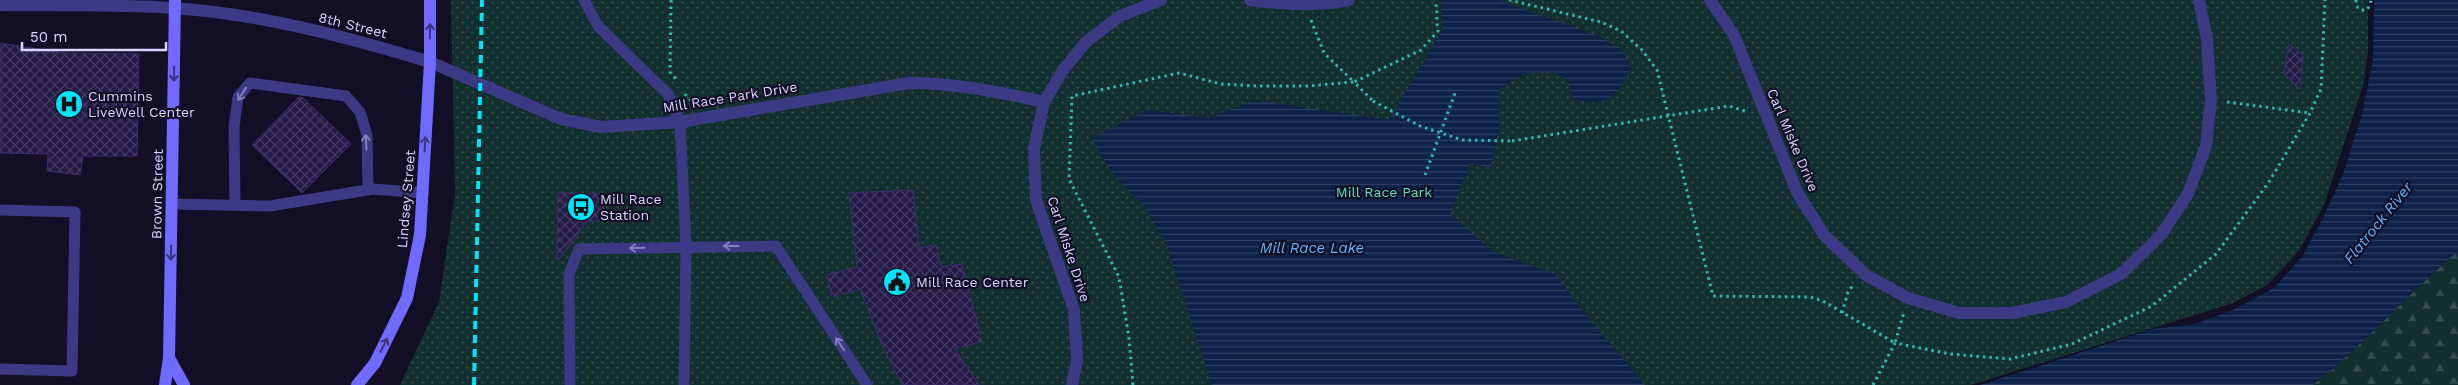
<svg xmlns="http://www.w3.org/2000/svg" width="2458" height="385" viewBox="0 0 2458 385" font-family="'Work Sans',sans-serif">
  <style>
    .forest { fill: url(#forest-firs) }
    .park { fill: url(#park-dots) }
    .water { fill: url(#water-rules) }
    .building { fill: url(#building-cross-hatch); stroke: #3b2d73 }
    .lines { fill: none; stroke-linecap: round; stroke-linejoin: round }
    .path { stroke: #2fb8b0; stroke-width: 3; stroke-dasharray: 2.5 4; stroke-linecap: butt }
    .service { stroke: #3d3a85; stroke-width: 11 }
    .minor { stroke: #3d3a85; stroke-width: 12 }
    .tertiary { stroke: #3d3a85; stroke-width: 12 }
    .secondary { stroke: #6f6bff; stroke-width: 12 }
    .rail { stroke: #00e5ff; stroke-width: 4; stroke-dasharray: 8 6; stroke-linecap: butt }
    .path-bridge { stroke: #2fb8b0; stroke-width: 3; stroke-dasharray: 2.5 4; stroke-linecap: butt }
    .oneway { stroke: #38347d }
    .oneway2 { stroke: #837fbc }
    .labels { text-anchor: middle; stroke-width: 4.5; stroke-linejoin: round; paint-order: stroke }
    .street-label { font-size: 14px; fill: #d9d4ff; stroke: #130f26 }
    .poi-label { font-size: 14px; fill: #d9d4ff; stroke: #130f26; text-anchor: start }
    .park-label { font-size: 14px; fill: #5fe0c0; stroke: #130f26 }
    .water-label { font-size: 15px; font-style: italic; fill: #62b6ff; stroke: #130f26 }
  </style>
  <defs>
    <pattern id="forest-firs" width="22" height="20" patternUnits="userSpaceOnUse" patternTransform="scale(1.25)"><rect width="22" height="20" fill="#12302f"/><path d="M5 1l3.5 6h-7zM16 11l3.5 6h-7z" fill="#344d4e"/></pattern>
    <pattern id="park-dots" width="8" height="8" patternUnits="userSpaceOnUse" patternTransform="scale(1.25)"><rect width="8" height="8" fill="#12302f"/><path d="M2 2h.1M6 6h.1" fill="none" stroke="#344d4e" stroke-width="1.8" stroke-linecap="round"/></pattern>
    <pattern id="water-rules" width="6" height="5" patternUnits="userSpaceOnUse" patternTransform="scale(1.25)"><rect width="6" height="5" fill="#0c2248"/><path d="M0 2.5h6" fill="none" stroke="#2f4163"/></pattern>
    <pattern id="building-cross-hatch" width="8" height="8" patternUnits="userSpaceOnUse" patternTransform="scale(1.25)"><rect width="8" height="8" fill="#241b47"/><path d="M0 0l8 8M0 8l8-8" fill="none" stroke="#433b63"/></pattern>
  </defs>
  <rect width="100%" height="100%" fill="#130f26"/>
  <path class="forest" d="M2458,251v134h-145c52,-41 94,-91 145,-134z"/>
  <polygon class="park" points="451,0 2368,0 2368,51 2363,86 2324,205 2298,252 2267,285 2233,303 1971,385 400,385 439,302 455,194"/>
  <g class="water">
    <path d="M1440,0h59l102,37 22,14 7,18c-12,28 -25,40 -56,30l-9,-22c-32,-10 -41,-4 -67,13l1,37 -8,41 -20,-5 -21,51 42,37 63,23 30,40 60,71h-433l-46,-142 -22,-37 -33,-34 -19,-34 55,-28 63,8 43,-18 136,20 54,-91z"/>
    <path d="M2374,0h84v251c-51,43 -93,93 -145,134h-333l173,-56 42,-5 36,-13 43,-23 28,-31 23,-43 18,-40 18,-56 12,-57z"/>
  </g>
  <g class="building">
    <polygon points="0,43 63,53 139,54 137,156 83,156 80,175 47,171 48,154 0,153"/>
    <polygon points="2289,44 2303,55 2300,89 2284,73"/>
    <polygon points="299,97 303,98 351,144 302,193 252,145"/>
    <polygon points="913,190 919,248 936,245 941,267 962,264 982,341 955,349 979,385 902,385 882,345 860,289 832,297 827,275 857,267 849,193"/>
    <polygon points="558,193 604,194 603,221 587,221 557,261"/>
  </g>
  <g class="lines">
    <g class="path">
      <polyline points="671,0 670,72 677,80"/>
      <polyline points="1509,0 1601,22 1621,31 1642,50 1657,70 1713,296 1810,297 1823,301 1895,343 1904,312"/>
      <polyline points="2356,0 2356,6 2361,10 2366,10 2370,6 2371,0"/>
      <path d="M1311,20l13,33 30,29 67,-32 17,-19c-2,-11 0,-19 -3,-31"/>
      <polyline points="685,94 694,104"/>
      <polyline points="2227,102 2310,113"/>
      <polyline points="1512,141 1729,106 1748,112"/>
      <polyline points="1425,175 1455,93"/>
      <polyline points="1842,313 1848,292 1854,284"/>
      <polyline points="1133,385 1129,338 1119,277 1069,179 1072,96 1179,73 1221,84 1257,86 1308,86 1354,82 1373,101"/>
      <polyline points="1873,385 1895,343 1950,354 2010,359 2072,344 2152,306 2216,254 2269,182 2310,113 2321,89 2325,0"/>
    </g>
    <g class="service">
      <polyline points="584,0 598,26 668,94 680,122 686,246 684,385"/>
      <polyline points="172,204 270,206 373,189 423,193"/>
      <polyline points="235,205 234,127 238,97 250,83 346,96 360,112 367,135 368,190"/>
      <polyline points="0,210 75,212 72,371 0,369"/>
      <polyline points="570,385 569,274 579,249 776,246 867,385"/>
    </g>
    <g class="minor">
      <path d="M1250,0c32,4 67,7 99,0"/>
      <polyline points="1710,0 1734,35 1797,192 1824,235 1866,275 1908,298 1959,313 2012,313 2066,302 2121,274 2161,235 2188,194 2206,146 2211,100 2207,39 2199,0"/>
      <path d="M430,62l131,57 40,8 79,-5 229,-39c46,0 90,9 135,19"/>
      <polyline points="1072,385 1077,361 1074,310 1036,200 1034,149 1044,102 1063,70 1086,42 1120,16 1161,0"/>
    </g>
    <path class="tertiary" d="M0,5c58,1 117,-1 174,3 87,6 173,29 256,54"/>
    <g class="secondary">
      <polyline points="169,358 184,385"/>
      <polyline points="165,385 169,358 175,0"/>
      <polyline points="357,385 375,363 407,298 420,235 430,62 430,0"/>
    </g>
    <polyline class="rail" points="474,385 482,0"/>
    <polyline class="path-bridge" points="1373,101 1420,126 1462,140 1512,141"/>
  </g>
  <defs><path id="oneway-shaft" d="M-6 0H5M1.5-3L5.5 0L1.5 3" fill="none" stroke-width="1.6" stroke-linecap="round" stroke-linejoin="round" transform="scale(1.25)"/></defs>
  <g class="oneway">
    <use href="#oneway-shaft" transform="translate(430 31) rotate(-89)"/>
    <use href="#oneway-shaft" transform="translate(174 74) rotate(91)"/>
    <use href="#oneway-shaft" transform="translate(425 144) rotate(-87)"/>
    <use href="#oneway-shaft" transform="translate(171 253) rotate(91)"/>
    <use href="#oneway-shaft" transform="translate(384 345) rotate(-63)"/>
  </g>
  <g class="oneway2">
    <use href="#oneway-shaft" transform="translate(242 94) rotate(122)"/>
    <use href="#oneway-shaft" transform="translate(366 142) rotate(-93)"/>
    <use href="#oneway-shaft" transform="translate(731 246) rotate(180)"/>
    <use href="#oneway-shaft" transform="translate(637 248) rotate(179)"/>
    <use href="#oneway-shaft" transform="translate(840 344) rotate(-123)"/>
  </g>
  <defs>
    <g id="hospital-disc" transform="scale(1.4375)"><circle r="9.5" fill="#00e5ff" stroke="#130f26"/><path d="M-5-5h3v3.5h4V-5h3V5h-3V1.5h-4V5h-3Z" fill="#111"/></g>
    <g id="bus-disc" transform="scale(1.4375)"><circle r="9.5" fill="#00e5ff" stroke="#130f26"/><path d="M-5-6H5V4H4V6H2V4H-2V6H-4V4H-5ZM-3.5-4V0h7V-4ZM-3.5 1.2v1.5H-2V1.2ZM2 1.2v1.5H3.5V1.2Z" fill="#111"/></g>
    <g id="civic-disc" transform="scale(1.4375)"><circle r="9.5" fill="#00e5ff" stroke="#130f26"/><path d="M-.6-6.5H3V-4.5H.6V-3L4-1V1h2V6H-6V1h2V-1L-.6-3ZM-1.2 2.5V6h2.4V2.5Z" fill="#111"/></g>
  </defs>
  <g fill-rule="evenodd">
    <use href="#hospital-disc" x="69" y="104"/>
    <use href="#bus-disc" x="581" y="207"/>
    <use href="#civic-disc" x="897" y="282"/>
  </g>
  <g class="labels">
    <g class="street-label">
      <text transform="translate(353 25) rotate(14)" y="5">8th Street</text>
      <text transform="translate(730 97) rotate(-9)" y="5">Mill Race Park Drive</text>
      <text transform="translate(1793 140) rotate(67)" y="5">Carl Miske Drive</text>
      <text transform="translate(157 194) rotate(-89)" y="5">Brown Street</text>
      <text transform="translate(406 199) rotate(-85)" y="5">Lindsey Street</text>
      <text transform="translate(1069 249) rotate(72)" y="5">Carl Miske Drive</text>
    </g>
    <g class="poi-label">
      <text x="88" y="101">Cummins<tspan x="88" dy="16">LiveWell Center</tspan></text>
      <text x="600" y="204">Mill Race<tspan x="600" dy="16">Station</tspan></text>
      <text x="916" y="287">Mill Race Center</text>
    </g>
    <g class="park-label">
      <text x="1384" y="197">Mill Race Park</text>
    </g>
    <g class="water-label">
      <text transform="translate(2378 223) rotate(-51)" y="5">Flatrock River</text>
      <text x="1312" y="253">Mill Race Lake</text>
    </g>
  </g>
  <path d="M22 42v8h144v-8" fill="none" stroke="#d9d4ff" stroke-width="2.5"/>
  <text x="30" y="42" font-size="15" fill="#d9d4ff" stroke="#130f26" stroke-width="4" paint-order="stroke">50 m</text>
</svg>
